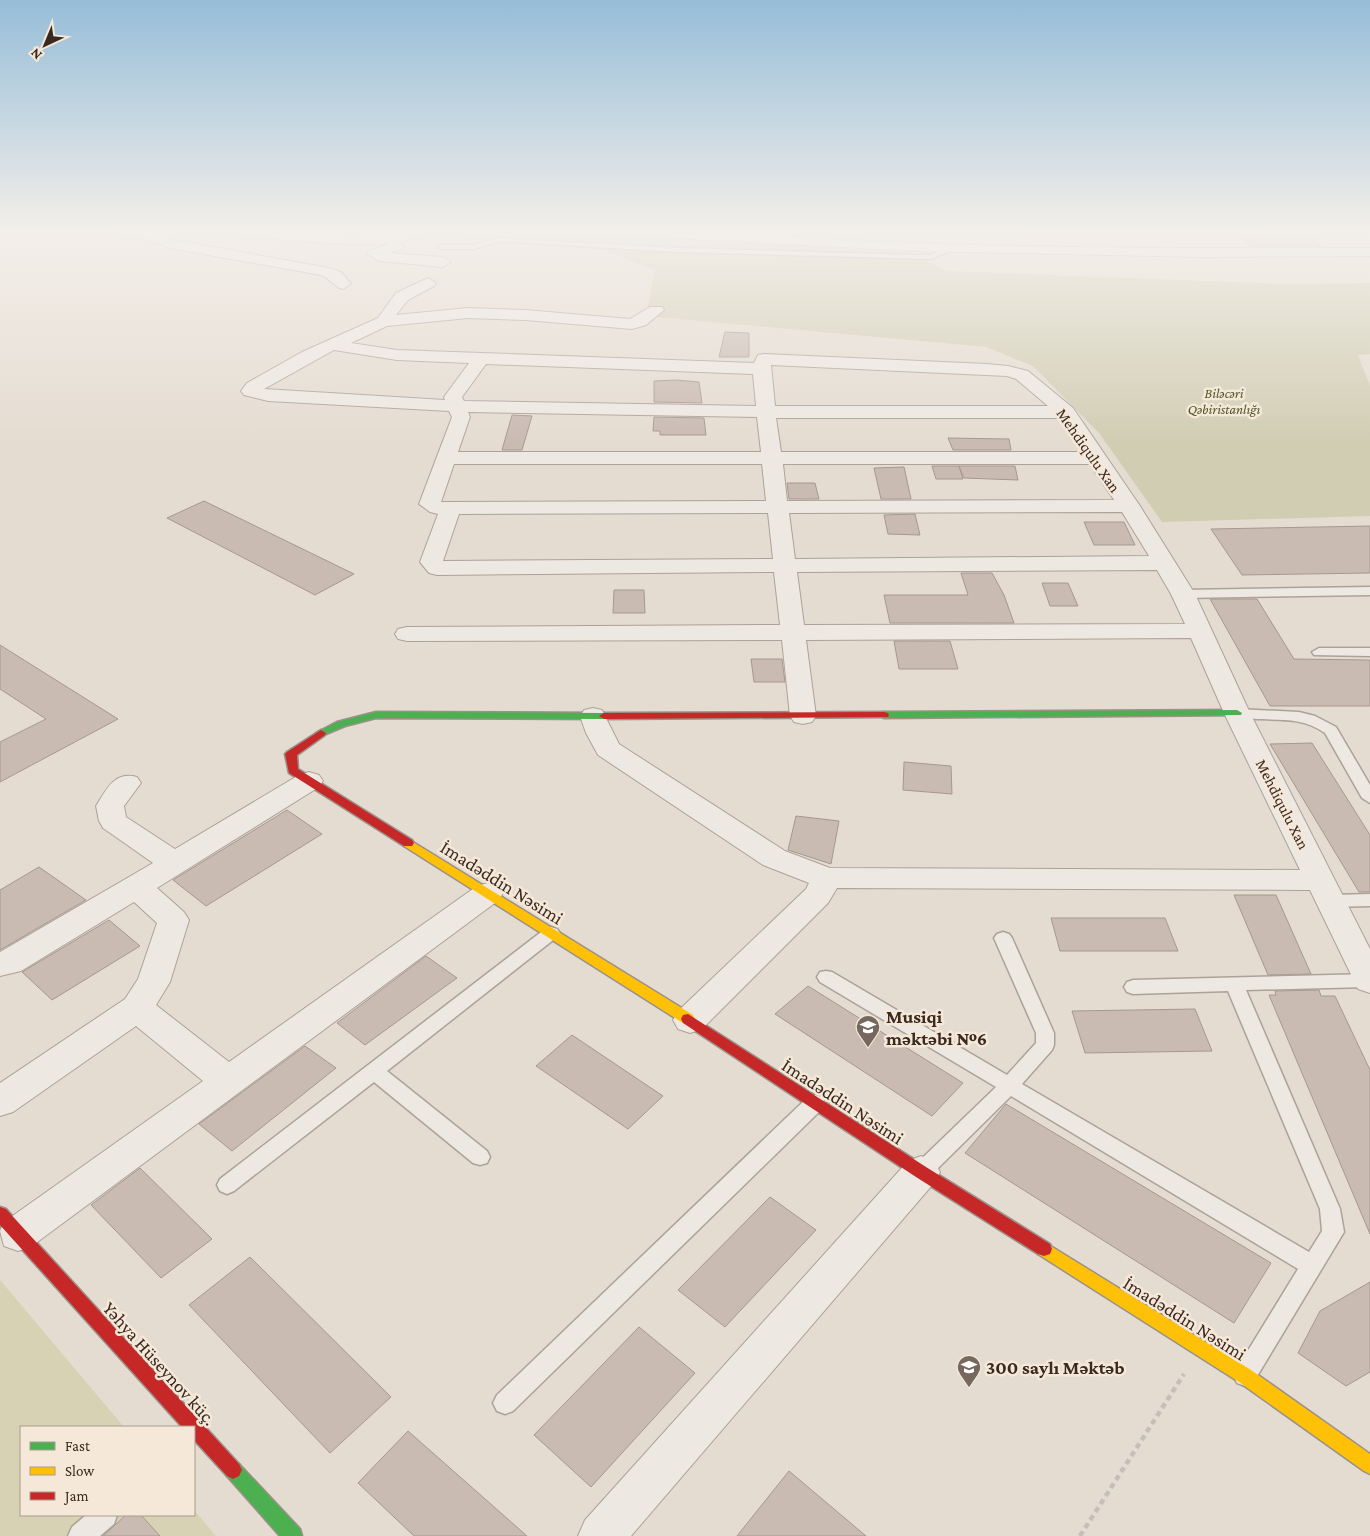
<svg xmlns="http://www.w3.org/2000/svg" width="1370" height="1536" viewBox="0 0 1370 1536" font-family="'Crimson Pro',serif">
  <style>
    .green { fill: #d7d2b4 }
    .cemetery { fill: #d1cdb3 }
    .building { fill: #c9bab2; stroke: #a69890 }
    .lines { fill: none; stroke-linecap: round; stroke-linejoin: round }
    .lane-casing { stroke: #aba299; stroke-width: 3 }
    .street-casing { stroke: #aba299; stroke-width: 2 }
    .fast-casing { stroke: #9a918a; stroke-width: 3 }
    .slow-casing { stroke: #9a918a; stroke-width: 3 }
    .jam-casing { stroke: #9a918a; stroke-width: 3 }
    .path { stroke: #c6bfb9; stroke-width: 4.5; stroke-dasharray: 5.5 4; stroke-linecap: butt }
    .lane { fill: #eee8e2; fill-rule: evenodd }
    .street { fill: #eee8e2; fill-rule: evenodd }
    .fast { fill: #4caf50; fill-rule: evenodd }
    .slow { fill: #ffc107; fill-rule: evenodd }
    .jam { fill: #c62828; fill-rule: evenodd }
    .labels { text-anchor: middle; stroke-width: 5; stroke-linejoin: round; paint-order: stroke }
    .far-park-label { font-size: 14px; font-style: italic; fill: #515628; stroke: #f5e8d8 }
    .street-label { font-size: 16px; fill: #3a2921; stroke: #f5e8d8 }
    .near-street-label { font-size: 19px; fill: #3a2921; stroke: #f5e8d8 }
    .near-poi-label { font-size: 19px; font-weight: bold; fill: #3a2921; stroke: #f5e8d8; text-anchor: start }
  </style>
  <rect width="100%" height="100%" fill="#e5dcd1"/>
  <g class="green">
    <polygon points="1294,229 1370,229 1370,233 1299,233"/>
    <polygon points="0,1280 124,1427 21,1427 21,1515 194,1515 194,1510 216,1536 0,1536"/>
  </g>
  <polygon class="cemetery" points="476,229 522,229 909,252 947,271 1282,284 1370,283 1370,354 1358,355 1370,386 1370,516 1162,522 1099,433 1033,366 986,347 646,316 655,270 597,248 461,239"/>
  <g class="building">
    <polygon points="1233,229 1302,229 1321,246 1250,246"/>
    <polygon points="725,332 749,333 749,357 719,357"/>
    <polygon points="676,380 699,382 702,403 654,402 654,381"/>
    <polygon points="512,415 532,416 522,450 502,450"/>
    <polygon points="654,417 704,418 706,435 660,435 660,431 653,431"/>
    <polygon points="948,438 1009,439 1011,450 953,450"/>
    <polygon points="932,466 959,466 963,479 936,479"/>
    <polygon points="959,466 1015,466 1018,480 964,478"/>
    <polygon points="904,467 911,499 881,499 874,468"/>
    <polygon points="787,483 815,483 819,499 789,499"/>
    <polygon points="204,501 354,574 315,595 167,518"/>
    <polygon points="915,514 920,535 888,534 884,515"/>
    <polygon points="1084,522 1124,522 1135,545 1094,545"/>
    <polygon points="1370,526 1370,573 1242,575 1211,529"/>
    <polygon points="961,573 992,573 1004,595 1014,623 890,623 884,595 968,595"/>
    <polygon points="1042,583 1068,583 1078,606 1050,606"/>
    <polygon points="614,590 644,590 645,613 613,613"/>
    <polygon points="1210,599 1257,599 1294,659 1370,660 1370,706 1270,706"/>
    <polygon points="894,641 950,641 958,669 899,669"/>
    <polygon points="0,645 118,719 0,782 0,742 46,719 0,689"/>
    <polygon points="751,659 782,659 785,682 754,682"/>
    <polygon points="1312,743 1370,835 1370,892 1359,892 1270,744"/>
    <polygon points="904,762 951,766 952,794 903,790"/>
    <polygon points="287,810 322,834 206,906 173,880"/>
    <polygon points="796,816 839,821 831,864 788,850"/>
    <polygon points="39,867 86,900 0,950 0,890"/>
    <polygon points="1234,895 1276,895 1311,974 1268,975"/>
    <polygon points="1051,918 1165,918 1178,951 1060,951"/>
    <polygon points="109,920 140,946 52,1000 22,972"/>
    <polygon points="426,956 457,978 365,1045 337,1023"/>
    <polygon points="808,986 963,1083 932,1116 775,1014"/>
    <polygon points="1319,990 1321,996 1335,996 1370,1070 1370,1234 1269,995 1276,995 1275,991"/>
    <polygon points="1195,1009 1212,1051 1085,1053 1072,1011"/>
    <polygon points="572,1035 663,1096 628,1129 536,1066"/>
    <polygon points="305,1046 336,1068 232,1151 199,1124"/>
    <polygon points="1006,1104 1271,1263 1234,1323 965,1153"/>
    <polygon points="140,1168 212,1239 161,1278 91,1205"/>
    <polygon points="770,1197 816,1230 725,1327 678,1290"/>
    <polygon points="250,1257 391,1397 330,1453 189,1305"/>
    <polygon points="1370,1282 1370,1372 1346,1386 1298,1353 1320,1311"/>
    <polygon points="639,1327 695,1373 591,1487 534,1435"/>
    <polygon points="408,1431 527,1536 414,1536 358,1483"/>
    <polygon points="789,1471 866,1536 737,1536"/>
    <polygon points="126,1515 141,1515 160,1536 103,1536"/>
  </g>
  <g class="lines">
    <g class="lane-casing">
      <g id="lane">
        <polygon points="498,238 678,248 911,255 931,255 950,245 957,247 932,259 678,252 512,242 498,242 474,249 442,249 438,247 442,245 474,245"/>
        <polygon points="1370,587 1370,595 1183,598 1177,594 1183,590"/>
        <polygon points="1319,648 1370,648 1370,656 1314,655 1312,652"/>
        <path d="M1237,709l62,3 16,4 21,11 34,58v18l-8,-5 -37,-65c-29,-21 -61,-9 -93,-17l-2,-3z"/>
        <polygon points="1370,894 1370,906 1331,907 1325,905 1323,901 1325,897 1331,895"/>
        <polygon points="551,927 557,929 560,933 557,937 387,1071 487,1151 490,1157 487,1163 480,1165 473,1163 374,1082 234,1191 227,1194 220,1191 217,1185 220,1179 545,929"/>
        <polygon points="1003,932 1009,934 1012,938 1054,1033 1054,1045 1052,1050 1022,1084 1309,1252 1322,1231 1320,1209 1228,991 1133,994 1127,992 1124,987 1127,982 1133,980 1370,974 1369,987 1246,990 1340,1209 1344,1232 1253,1383 1245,1386 1237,1383 1233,1375 1298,1269 1011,1096 928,1178 921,1181 914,1178 911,1172 914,1166 996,1087 820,982 817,977 820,972 826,971 832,972 1007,1075 1036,1043 1036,1033 994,938 997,934"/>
        <polygon points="815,1095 822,1097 825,1103 822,1109 513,1411 505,1414 497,1411 493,1403 497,1395 808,1097"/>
        <polygon points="86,1515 117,1515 114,1524 100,1536 68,1536 72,1527"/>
      </g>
    </g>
    <g class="street-casing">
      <g id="street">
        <path d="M91,229c54,0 110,-4 164,0 36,3 71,8 107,7 27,0 53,-7 80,-7l-2,3 -41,10 5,4 -2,3 -12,4 53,4 8,5 -8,5 -64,-6 -12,-7 2,-3 23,-8c-76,7 -151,-15 -227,-7l9,4 155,28 12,4 10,12 -8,5c-9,-2 -13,-11 -22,-14l-151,-27 -25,-10 -47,-5z"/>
        <path d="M571,229c115,0 230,9 345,14 151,6 303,5 454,5v8l-168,1 -285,-6 -339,-18z"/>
        <path d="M428,278l8,5 -2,3 -26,14 -12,15 72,-7 57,2 105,9 20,-12h12l2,3 -18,15 -14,4 -107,-9 -57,-2 -81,8 -36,17 46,7 357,13 4,-8 6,-1 223,10 21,2 20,5 45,37 67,98 55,88 55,119 120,236v44l-12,-4 -48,-99 -473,-2 -9,15 -126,126 -12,4 -12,-4 -5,-9 5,-9 128,-122 3,-6 -46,-18 -165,-110 -12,-22 -6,-17 4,-6 9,-2 9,2 17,34 166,107 45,17 470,2 -76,-157 -33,-75 -385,2 10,76 -4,6 -9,2 -9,-2 -4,-6 -8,-76 -375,1 -9,-2 -3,-5 3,-5 9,-2 373,-2 -6,-53 -337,3 -8,-2 -9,-11 18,-48 -8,-2 -11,-8 33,-87 -3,-6 -181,-10 -24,-6 -3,-4 6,-8 55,-31 76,-34 18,-25zM334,350l63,10 72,3 -25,34 1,3 -181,-11zM486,364l267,10 3,32 -292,-5 -2,-4zM771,365l236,11 9,3 32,27h-273zM468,412l289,5 4,35h-303l12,-35zM776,418h284l23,34h-302zM454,464h308l4,37 -325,1zM783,464h307l24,36 -327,1zM1122,512l27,44 -354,3 -6,-46zM768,513l5,46 -330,2 16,-47zM1157,570l14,24 14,30 -381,1 -7,-53z"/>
        <path d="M309,772l10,3 4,6 -4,6 -162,101 27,24 5,8 -19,62 -14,23 73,57 248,-176 11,-3 11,3 4,7 -4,7 -467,346 -14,5 -14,-5 -4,-15 4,-9 199,-141 -67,-55 -123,86 -13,4v-33l125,-84 13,-20 19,-56 -23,-21 -113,69 -21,5v-24l153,-89 -50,-35 -4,-7 -3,-15c11,-17 18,-35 41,-29l4,6 -17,23 2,11 49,32 124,-74z"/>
        <polygon points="921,1156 934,1161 940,1172 934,1183 631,1536 578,1536 585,1520 908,1161"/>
      </g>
    </g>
    <g class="fast-casing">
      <g id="fast">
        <polygon points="1237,710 1242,713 1241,715 884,718 879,715 884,712"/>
        <polygon points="376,712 604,713 609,716 604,719 376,718 345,726 321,736 316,733 337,722"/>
        <polygon points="233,1461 239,1464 300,1529 302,1536 280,1536 227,1476 224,1470 227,1464"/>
      </g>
    </g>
    <g class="slow-casing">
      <g id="slow">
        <polygon points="408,839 693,1015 695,1019 693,1023 688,1024 683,1023 404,846 402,843"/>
        <polygon points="1044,1242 1251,1370 1370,1454 1370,1474 1364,1471 1239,1382 1038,1254 1036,1249 1038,1244"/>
      </g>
    </g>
    <g class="jam-casing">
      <g id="jam">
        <polygon points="884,712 888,713 889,715 888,717 604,719 599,716 604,713"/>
        <polygon points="321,730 326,733 325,735 297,755 298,769 412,840 414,843 412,846 404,846 289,773 285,754 287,752"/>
        <polygon points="688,1014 926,1167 1050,1244 1052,1249 1050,1254 1044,1256 1038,1254 916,1177 683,1023 681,1019 683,1015"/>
        <polygon points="0,1207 6,1209 239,1464 242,1470 239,1476 233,1479 227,1476 194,1440 194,1427 182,1427 0,1225"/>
      </g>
    </g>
    <polyline class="path" points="1080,1536 1184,1374"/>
    <use href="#lane" class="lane"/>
    <use href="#street" class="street"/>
    <use href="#fast" class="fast"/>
    <use href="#slow" class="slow"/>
    <use href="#jam" class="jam"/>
  </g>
  <linearGradient id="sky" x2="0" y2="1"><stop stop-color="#96bdd8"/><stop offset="0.52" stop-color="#f3efea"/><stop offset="1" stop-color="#f3efea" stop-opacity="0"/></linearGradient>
  <rect width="1370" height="444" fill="url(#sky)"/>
  <defs>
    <g id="school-pin" transform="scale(1.25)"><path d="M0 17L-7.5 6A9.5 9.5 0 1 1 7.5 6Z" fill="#76685f" stroke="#f5e8d8"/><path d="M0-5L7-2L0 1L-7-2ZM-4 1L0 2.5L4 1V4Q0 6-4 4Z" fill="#fff"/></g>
  </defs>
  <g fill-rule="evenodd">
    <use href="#school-pin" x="868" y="1027"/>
    <use href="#school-pin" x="969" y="1367"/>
  </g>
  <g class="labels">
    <g class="far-park-label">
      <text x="1224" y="398">Biləcəri<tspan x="1224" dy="16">Qəbiristanlığı</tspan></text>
    </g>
    <g class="street-label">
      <text transform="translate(1089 450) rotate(55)" y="6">Mehdiqulu Xan</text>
      <text transform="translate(1283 804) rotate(63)" y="6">Mehdiqulu Xan</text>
    </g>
    <g class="near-street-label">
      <text transform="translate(502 882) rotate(32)" y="7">İmadəddin Nəsimi</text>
      <text transform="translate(843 1101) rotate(33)" y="7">İmadəddin Nəsimi</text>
      <text transform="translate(1185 1318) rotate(32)" y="7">İmadəddin Nəsimi</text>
      <text transform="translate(160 1363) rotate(48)" y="7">Yəhya Hüseynov küç.</text>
    </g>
    <g class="near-poi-label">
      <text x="886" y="1023">Musiqi<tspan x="886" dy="22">məktəbi №6</tspan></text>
      <text x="986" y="1374">300 saylı Məktəb</text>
    </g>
  </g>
  <rect x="20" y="1426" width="175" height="90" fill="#f5e8d8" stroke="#aa9c8f"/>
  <rect x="30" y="1442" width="25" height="8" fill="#4caf50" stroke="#aa9c8f"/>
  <text x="65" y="1451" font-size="15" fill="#3a2921">Fast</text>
  <rect x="30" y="1467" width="25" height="8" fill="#ffc107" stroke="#aa9c8f"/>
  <text x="65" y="1476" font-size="15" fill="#3a2921">Slow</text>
  <rect x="30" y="1492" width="25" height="8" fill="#c62828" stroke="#aa9c8f"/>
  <text x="65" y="1501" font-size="15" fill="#3a2921">Jam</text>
  <g transform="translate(45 45) rotate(224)" stroke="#f5e8d8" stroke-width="4" paint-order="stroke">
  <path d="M0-4L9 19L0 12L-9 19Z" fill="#3a2921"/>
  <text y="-8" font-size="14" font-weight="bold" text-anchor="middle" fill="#3a2921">N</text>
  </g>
</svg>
